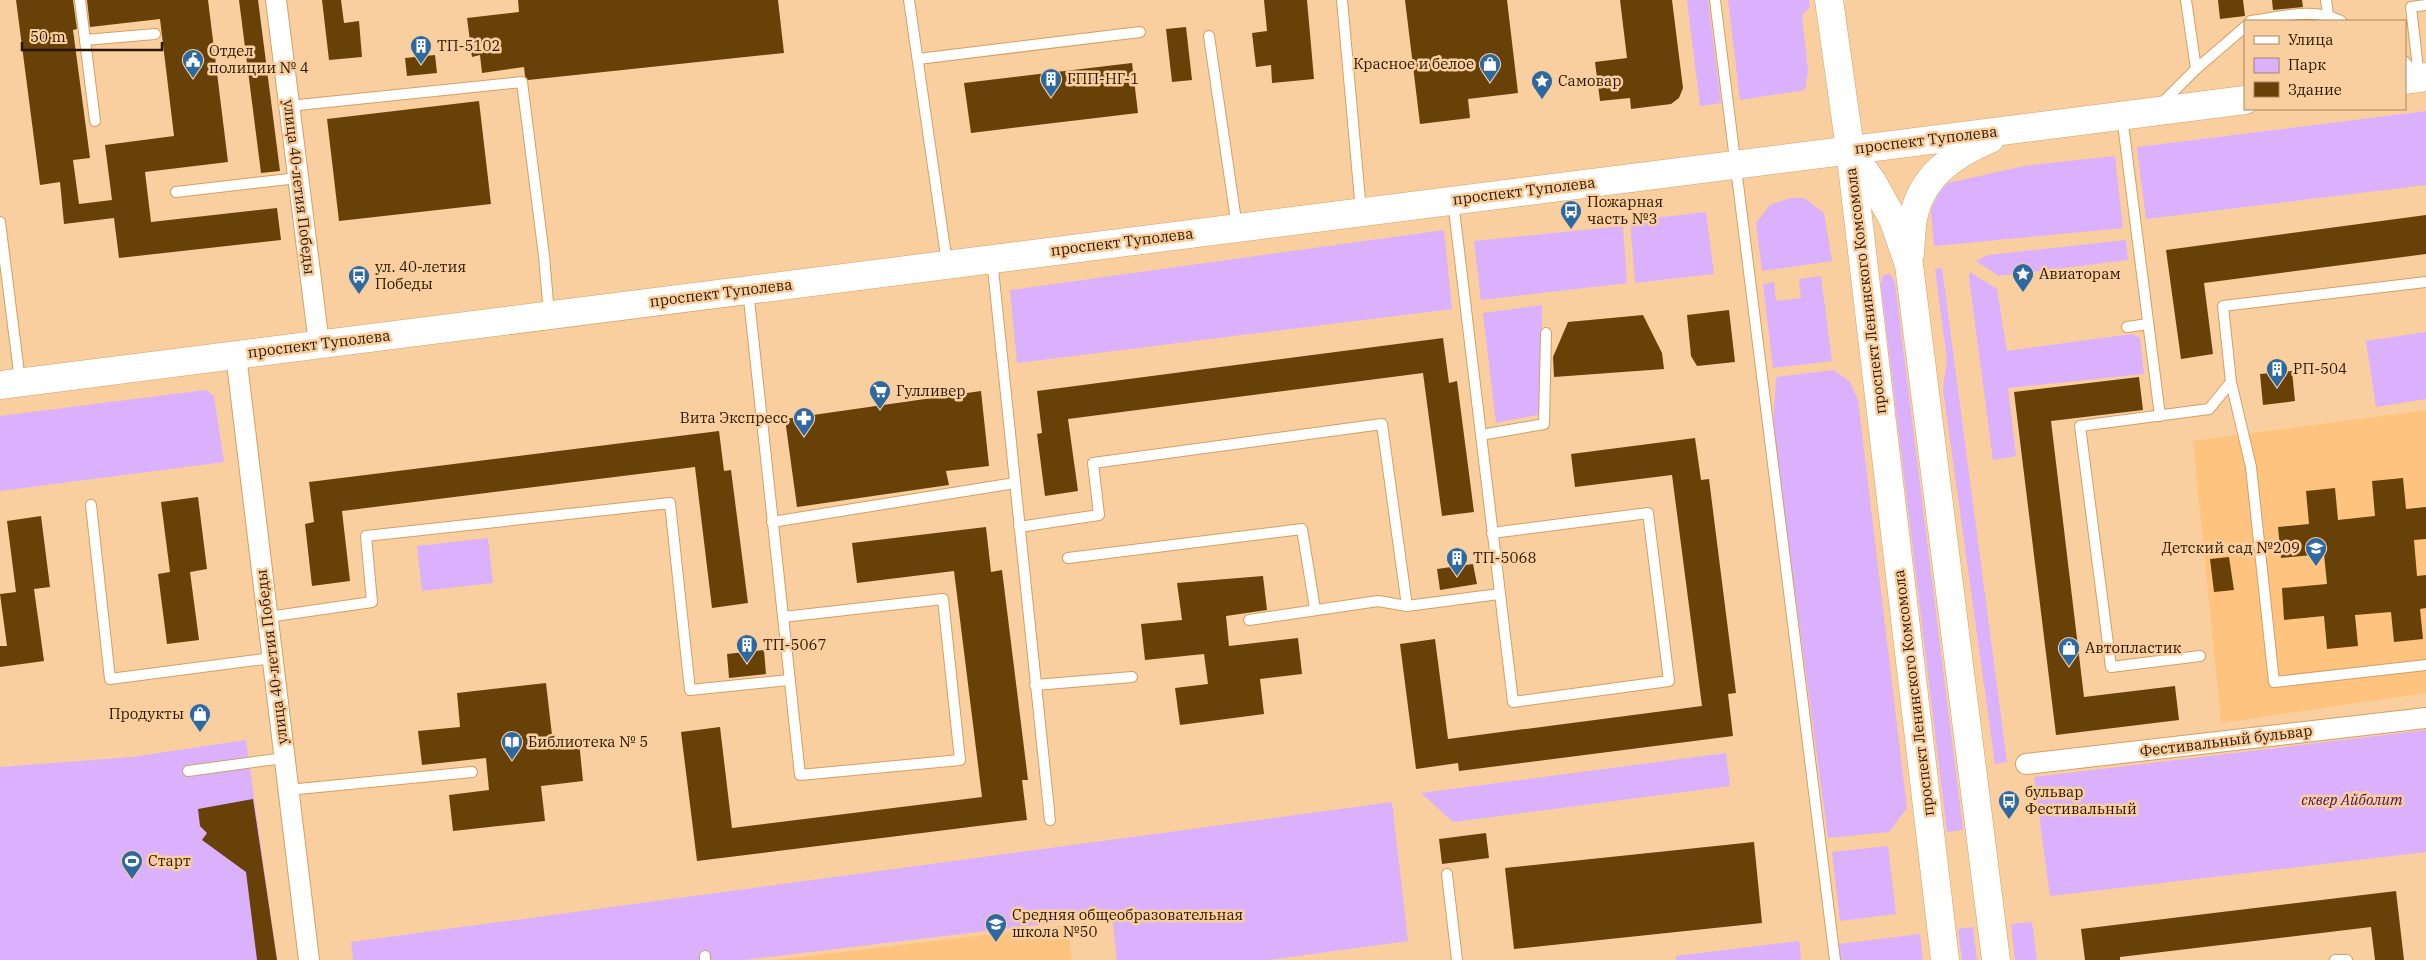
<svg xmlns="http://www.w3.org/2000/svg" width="2426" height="960" viewBox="0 0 2426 960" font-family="'IBM Plex Serif',serif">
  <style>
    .built { fill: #fec37f }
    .green { fill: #dbb0fd }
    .building { fill: #684109 }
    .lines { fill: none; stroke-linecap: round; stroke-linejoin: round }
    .lane-casing { stroke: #d39f63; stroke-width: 12 }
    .street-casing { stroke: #d39f63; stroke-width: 22 }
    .secondary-casing { stroke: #d39f63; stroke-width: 29 }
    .lane { stroke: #fff; stroke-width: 10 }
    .street { stroke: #fff; stroke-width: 20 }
    .secondary { stroke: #fff; stroke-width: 28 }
    .labels { text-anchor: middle; stroke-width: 5; stroke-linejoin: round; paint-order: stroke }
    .poi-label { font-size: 15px; fill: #2a1700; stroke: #facf9f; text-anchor: start }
    .street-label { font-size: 15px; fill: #2a1700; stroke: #facf9f }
    .park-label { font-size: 15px; font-style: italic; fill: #451164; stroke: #facf9f }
  </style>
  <rect width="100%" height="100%" fill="#facf9f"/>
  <g class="built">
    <polygon points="2426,410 2426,693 2221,723 2193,441"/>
    <polygon points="1067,925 1072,960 776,960"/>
  </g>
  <g class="green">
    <polygon points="1687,0 1708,0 1721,103 1700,106"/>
    <polygon points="1728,0 1809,0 1810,7 1802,15 1808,72 1805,90 1740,100"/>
    <polygon points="2426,111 2426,185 2146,219 2137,147"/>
    <polygon points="2115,156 2123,228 1934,246 1931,211 1938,193 1948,183 2024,166"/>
    <polygon points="1790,198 1804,198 1824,213 1832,261 1762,271 1756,223 1770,205"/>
    <polygon points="1706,212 1714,274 1635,283 1630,221"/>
    <polygon points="1623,226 1627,283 1481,300 1474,241"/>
    <polygon points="1444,230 1452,309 1017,363 1010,290"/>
    <polygon points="2126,240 2128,260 1999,276 1976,261 1988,255"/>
    <polygon points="1942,268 2007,762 1995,764 1943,389 1947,360 1935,269"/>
    <polygon points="1970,272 1997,289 2007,351 2132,334 2140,338 2144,374 2008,388 2016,456 1993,460 1969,278"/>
    <polygon points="1887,274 1891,275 1895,283 1963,830 1947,832 1881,285 1883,276"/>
    <polygon points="1821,276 1832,361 1773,368 1763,284 1774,282 1776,301 1801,298 1799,279"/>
    <polygon points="1542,305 1541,414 1496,423 1483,313"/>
    <polygon points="2426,332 2426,399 2376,407 2366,341"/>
    <polygon points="1834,370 1850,382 1858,400 1907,808 1889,832 1828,838 1773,428 1776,377"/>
    <polygon points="206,390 214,396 224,462 0,491 0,416"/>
    <polygon points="488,538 493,583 422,591 417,546"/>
    <polygon points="2426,730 2426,852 2050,896 2034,777"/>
    <polygon points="246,740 277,960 0,960 0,767 132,757"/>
    <polygon points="1726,753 1730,786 1453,822 1421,793"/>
    <polygon points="1392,802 1408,941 1268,960 1117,960 1112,916 744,960 353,960 351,942"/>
    <polygon points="1888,846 1896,914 1840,921 1832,852"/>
    <polygon points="2032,922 2037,960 2015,960 2011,924"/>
    <polygon points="1973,927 1977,960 1962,960 1958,929"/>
    <polygon points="1920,934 1923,960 1841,960 1839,944"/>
    <polygon points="1799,941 1801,960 1676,960 1676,956"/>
  </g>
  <g class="building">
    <polygon points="16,0 73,0 77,29 73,30 90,158 73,160 79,204 112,200 105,145 174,136 160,19 90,27 87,0 208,0 228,162 145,172 151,222 277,208 281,240 119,258 114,218 64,224 60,182 40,185"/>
    <polygon points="239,0 258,0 280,171 261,173"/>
    <polygon points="322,0 341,0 344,23 359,21 362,57 329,60"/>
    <polygon points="518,0 778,0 784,53 528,80 525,76 524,67 482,73 480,55 472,57 467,18 519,12"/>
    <polygon points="1264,0 1307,0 1314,79 1272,83 1271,65 1256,67 1252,33 1267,31"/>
    <polygon points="1405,0 1507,0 1518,93 1468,99 1470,118 1420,124"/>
    <polygon points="1620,0 1672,0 1683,88 1679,98 1671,104 1631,109 1630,98 1600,101 1595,62 1627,58"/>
    <polygon points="2218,0 2243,0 2245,16 2220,19"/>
    <polygon points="2272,0 2302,0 2303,7 2273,10"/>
    <polygon points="1186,27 1192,80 1172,82 1166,29"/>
    <polygon points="435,55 437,73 407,76 405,58"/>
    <polygon points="1132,63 1138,113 971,133 964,83"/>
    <polygon points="479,101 491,204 339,221 327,119"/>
    <polygon points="2426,215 2426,254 2204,283 2213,354 2181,359 2166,250"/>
    <polygon points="1729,310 1735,362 1697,366 1691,356 1687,315"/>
    <polygon points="1643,315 1662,353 1664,369 1554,377 1553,357 1568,322"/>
    <polygon points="1443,338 1449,383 1457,381 1474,512 1442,516 1423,373 1068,419 1078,491 1045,496 1037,434 1042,433 1037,391"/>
    <polygon points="2292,371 2295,401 2263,405 2260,374"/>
    <polygon points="2139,377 2143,410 2051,421 2084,697 2175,686 2179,720 2056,735 2014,392"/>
    <polygon points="981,391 989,466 946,471 949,485 797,507 785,419"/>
    <polygon points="719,431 724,471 731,470 748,603 712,608 695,467 342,511 350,581 312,586 305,524 314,522 309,482"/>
    <polygon points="1695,438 1701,480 1709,479 1736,693 1728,694 1733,736 1459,771 1458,763 1416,769 1400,644 1435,639 1448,739 1702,706 1672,475 1575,487 1571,454"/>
    <polygon points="2403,478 2406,509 2426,507 2426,539 2414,540 2417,576 2426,575 2426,608 2420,609 2423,639 2394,642 2391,612 2355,615 2358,646 2327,649 2324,616 2284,620 2282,588 2327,584 2324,554 2281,558 2278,527 2309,524 2306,491 2335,488 2338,520 2375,516 2372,481"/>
    <polygon points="198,497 207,569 190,572 199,640 167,644 158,574 170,572 161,502"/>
    <polygon points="41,516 50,587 34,589 44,661 0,667 0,646 7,646 0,594 16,592 7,521"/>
    <polygon points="986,527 991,572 1002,570 1028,780 1022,780 1027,820 697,861 681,732 720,727 732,828 982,797 954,571 857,583 852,543"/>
    <polygon points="2229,557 2234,590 2214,592 2210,559"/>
    <polygon points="1473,564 1477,584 1440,590 1437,569"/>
    <polygon points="1263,576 1267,610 1226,616 1229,646 1298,638 1302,674 1260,679 1264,714 1180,725 1175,688 1208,684 1204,654 1145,660 1141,624 1182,620 1177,583"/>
    <polygon points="764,650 766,674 729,678 727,654"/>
    <polygon points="546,683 553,744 579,741 583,781 541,786 545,821 453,831 449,795 489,790 486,758 422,765 418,731 460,727 457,693"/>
    <polygon points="253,799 277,960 257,960 246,872 202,840 207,833 200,826 198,809"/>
    <polygon points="1486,833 1489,858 1442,864 1439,839"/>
    <polygon points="1754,842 1762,923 1514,949 1505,868"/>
    <polygon points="2396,891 2404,960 2375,960 2371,927 2120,957 2120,960 2085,960 2081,929"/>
  </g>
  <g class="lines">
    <g class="lane-casing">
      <g id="lane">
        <polyline points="80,0 95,121"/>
        <polyline points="909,0 947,263"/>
        <polyline points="1342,0 1361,211"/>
        <polyline points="1715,0 1835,960"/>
        <polyline points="2186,0 2196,69"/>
        <polyline points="2326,0 2328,14"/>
        <path d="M2251,21c30,-4 62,-14 90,0"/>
        <polyline points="1209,36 1237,227"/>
        <polyline points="85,40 155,34"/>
        <polyline points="918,59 1140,32"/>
        <polyline points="2405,62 2417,76"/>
        <polyline points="2419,77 2411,7 2426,5"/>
        <polyline points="2161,104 2196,69 2245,27"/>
        <polyline points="289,106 522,82 544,256 549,314"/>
        <polyline points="2122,116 2160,416"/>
        <polyline points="176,192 298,178"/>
        <polyline points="1453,201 1513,702 1669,681 1648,513 1492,533"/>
        <polyline points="0,222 20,381"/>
        <polyline points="992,259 1050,820"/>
        <polyline points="748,290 800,775 960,760 943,599 783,617"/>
        <polyline points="2127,327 2148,324"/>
        <polyline points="2231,382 2251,467 2274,682 2426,665"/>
        <polyline points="1481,435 1544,424 1546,333"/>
        <polyline points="91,505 110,679 272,658"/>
        <polyline points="772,522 1015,483"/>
        <polyline points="1019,527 1099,515 1093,463 1382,424 1407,606"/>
        <polyline points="1068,558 1302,529 1315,609"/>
        <polyline points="268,617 372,602 366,536 670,503 690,690 789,680"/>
        <polyline points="1249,620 1378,601 1407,606 1499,594"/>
        <polyline points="2200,656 2111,667 2080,426 2209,409 2231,382 2223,306 2426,282"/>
        <polyline points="1035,685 1132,677"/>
        <polyline points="188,771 284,758"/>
        <polyline points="288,790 472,772"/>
        <polyline points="1447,874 1457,960"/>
        <polyline points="705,956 705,960"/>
        <polyline points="2335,960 2347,960"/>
      </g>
    </g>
    <g class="street-casing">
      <g id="street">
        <polyline points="276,0 319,344"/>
        <polyline points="236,355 309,960"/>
        <polyline points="2026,764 2426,718"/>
      </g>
    </g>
    <g class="secondary-casing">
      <g id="secondary">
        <polyline points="1829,0 1850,149 1945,960"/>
        <polyline points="2405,80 2426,77"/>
        <polyline points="1852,153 1873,183 1893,219 1909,265 1996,960"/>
        <path d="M1910,254c1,-12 1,-24 3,-35 8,-43 40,-64 77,-80"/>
        <polyline points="0,385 2245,100"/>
      </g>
    </g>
    <use href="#lane" class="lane"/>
    <use href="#street" class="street"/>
    <use href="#secondary" class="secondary"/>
  </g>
  <defs>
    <g id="building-pin" transform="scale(1.125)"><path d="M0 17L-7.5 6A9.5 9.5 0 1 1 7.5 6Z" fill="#2d69a0" stroke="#facf9f"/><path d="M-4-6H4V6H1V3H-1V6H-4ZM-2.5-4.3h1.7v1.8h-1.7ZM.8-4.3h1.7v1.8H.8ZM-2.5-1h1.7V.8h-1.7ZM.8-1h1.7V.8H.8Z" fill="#fff"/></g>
    <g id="civic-pin" transform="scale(1.125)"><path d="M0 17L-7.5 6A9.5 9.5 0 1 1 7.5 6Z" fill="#2d69a0" stroke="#facf9f"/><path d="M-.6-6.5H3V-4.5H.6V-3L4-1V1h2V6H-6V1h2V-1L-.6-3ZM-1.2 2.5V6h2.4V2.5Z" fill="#fff"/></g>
    <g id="shop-pin" transform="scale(1.125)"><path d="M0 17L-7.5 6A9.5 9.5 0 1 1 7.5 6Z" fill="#2d69a0" stroke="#facf9f"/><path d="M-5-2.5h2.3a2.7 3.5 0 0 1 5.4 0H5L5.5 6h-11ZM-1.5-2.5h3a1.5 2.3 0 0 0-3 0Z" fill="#fff"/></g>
    <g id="sight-pin" transform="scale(1.125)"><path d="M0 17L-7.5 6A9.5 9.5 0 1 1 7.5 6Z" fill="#2d69a0" stroke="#facf9f"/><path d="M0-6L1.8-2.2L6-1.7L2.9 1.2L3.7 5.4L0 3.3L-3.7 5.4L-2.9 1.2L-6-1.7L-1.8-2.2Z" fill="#fff"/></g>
    <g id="bus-pin" transform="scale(1.125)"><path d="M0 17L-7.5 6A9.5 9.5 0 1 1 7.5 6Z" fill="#2d69a0" stroke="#facf9f"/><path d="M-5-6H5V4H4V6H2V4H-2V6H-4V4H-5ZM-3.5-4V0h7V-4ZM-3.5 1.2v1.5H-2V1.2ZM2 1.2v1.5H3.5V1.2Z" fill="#fff"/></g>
    <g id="supermarket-pin" transform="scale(1.125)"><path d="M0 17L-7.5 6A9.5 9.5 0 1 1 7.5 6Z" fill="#2d69a0" stroke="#facf9f"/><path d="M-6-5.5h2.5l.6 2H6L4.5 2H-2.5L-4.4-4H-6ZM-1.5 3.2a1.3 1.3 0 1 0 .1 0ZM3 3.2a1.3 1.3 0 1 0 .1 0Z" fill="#fff"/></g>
    <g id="pharmacy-pin" transform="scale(1.125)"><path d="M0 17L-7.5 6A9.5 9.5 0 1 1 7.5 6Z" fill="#2d69a0" stroke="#facf9f"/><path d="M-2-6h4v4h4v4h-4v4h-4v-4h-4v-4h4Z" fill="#fff"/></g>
    <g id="school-pin" transform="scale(1.125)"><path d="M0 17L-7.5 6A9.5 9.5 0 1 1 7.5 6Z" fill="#2d69a0" stroke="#facf9f"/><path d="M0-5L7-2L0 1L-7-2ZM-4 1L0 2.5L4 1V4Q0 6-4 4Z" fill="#fff"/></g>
    <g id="library-pin" transform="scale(1.125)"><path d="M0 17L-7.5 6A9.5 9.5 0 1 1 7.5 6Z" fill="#2d69a0" stroke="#facf9f"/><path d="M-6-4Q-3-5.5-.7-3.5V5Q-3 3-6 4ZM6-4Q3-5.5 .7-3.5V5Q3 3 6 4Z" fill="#fff"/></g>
    <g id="stadium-pin" transform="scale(1.125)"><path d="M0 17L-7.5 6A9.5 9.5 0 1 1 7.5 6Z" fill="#2d69a0" stroke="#facf9f"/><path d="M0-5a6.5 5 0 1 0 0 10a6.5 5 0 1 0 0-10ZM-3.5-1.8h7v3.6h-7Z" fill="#fff"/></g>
  </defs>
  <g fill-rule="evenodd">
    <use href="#building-pin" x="421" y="46"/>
    <use href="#civic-pin" x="193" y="60"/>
    <use href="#shop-pin" x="1490" y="64"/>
    <use href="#building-pin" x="1051" y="79"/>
    <use href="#sight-pin" x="1542" y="81"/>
    <use href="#bus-pin" x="1571" y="211"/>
    <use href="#sight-pin" x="2023" y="274"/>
    <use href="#bus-pin" x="359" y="276"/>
    <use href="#building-pin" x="2277" y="369"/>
    <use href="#supermarket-pin" x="880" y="391"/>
    <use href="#pharmacy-pin" x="804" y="418"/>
    <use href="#school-pin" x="2316" y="548"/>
    <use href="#building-pin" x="1457" y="558"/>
    <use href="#building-pin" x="747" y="645"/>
    <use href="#shop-pin" x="2069" y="648"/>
    <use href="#shop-pin" x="200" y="714"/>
    <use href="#library-pin" x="512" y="742"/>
    <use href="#bus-pin" x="2009" y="801"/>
    <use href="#stadium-pin" x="132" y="861"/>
    <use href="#school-pin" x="996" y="924"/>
  </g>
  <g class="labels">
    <g class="poi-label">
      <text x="437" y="51">ТП-5102</text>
      <text x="209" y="56">Отдел<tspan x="209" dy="17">полиции № 4</tspan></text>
      <text x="1474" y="69" text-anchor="end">Красное и белое</text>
      <text x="1067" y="84">ГПП-НГ-1</text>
      <text x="1558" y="86">Самовар</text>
      <text x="1587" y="207">Пожарная<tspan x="1587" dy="17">часть №3</tspan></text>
      <text x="375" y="272">ул. 40-летия<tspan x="375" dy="17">Победы</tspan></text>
      <text x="2039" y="279">Авиаторам</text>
      <text x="2293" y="374">РП-504</text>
      <text x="896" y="396">Гулливер</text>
      <text x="788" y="423" text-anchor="end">Вита Экспресс</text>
      <text x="2300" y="553" text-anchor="end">Детский сад №209</text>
      <text x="1473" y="563">ТП-5068</text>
      <text x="763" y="650">ТП-5067</text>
      <text x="2085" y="653">Автопластик</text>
      <text x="184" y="719" text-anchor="end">Продукты</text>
      <text x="528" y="747">Библиотека № 5</text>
      <text x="2025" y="797">бульвар<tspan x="2025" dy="17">Фестивальный</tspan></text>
      <text x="148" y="866">Старт</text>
      <text x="1012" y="920">Средняя общеобразовательная<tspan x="1012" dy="17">школа №50</tspan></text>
    </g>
    <g class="street-label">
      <text transform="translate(1926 140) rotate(-7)" y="5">проспект Туполева</text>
      <text transform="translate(299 187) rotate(83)" y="5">улица 40-летия Победы</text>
      <text transform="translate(1524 191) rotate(-7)" y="5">проспект Туполева</text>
      <text transform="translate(1122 242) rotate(-7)" y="5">проспект Туполева</text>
      <text transform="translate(1866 291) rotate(-97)" y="5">проспект Ленинского Комсомола</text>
      <text transform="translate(721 293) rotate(-7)" y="5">проспект Туполева</text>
      <text transform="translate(319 344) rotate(-7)" y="5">проспект Туполева</text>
      <text transform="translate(272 657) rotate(-97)" y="5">улица 40-летия Победы</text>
      <text transform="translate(1914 693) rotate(-97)" y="5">проспект Ленинского Комсомола</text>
      <text transform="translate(2226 741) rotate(-7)" y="5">Фестивальный бульвар</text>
    </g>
    <g class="park-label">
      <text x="2352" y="805">сквер Айболит</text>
    </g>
  </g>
  <rect x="2244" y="20" width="162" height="90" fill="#facf9f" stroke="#a7855f"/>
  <rect x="2254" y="36" width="25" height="8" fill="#ffffff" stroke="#a7855f"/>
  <text x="2288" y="45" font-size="15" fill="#2a1700">Улица</text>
  <rect x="2254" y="58" width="25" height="15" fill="#dbb0fd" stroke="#a7855f"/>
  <text x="2288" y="70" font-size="15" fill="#2a1700">Парк</text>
  <rect x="2254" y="82" width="25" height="15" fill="#684109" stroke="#a7855f"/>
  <text x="2288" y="95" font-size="15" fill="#2a1700">Здание</text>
  <path d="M22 42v8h140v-8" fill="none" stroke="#2a1700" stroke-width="2.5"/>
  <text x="30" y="42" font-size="15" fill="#2a1700" stroke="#facf9f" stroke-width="4" paint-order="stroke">50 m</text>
</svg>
